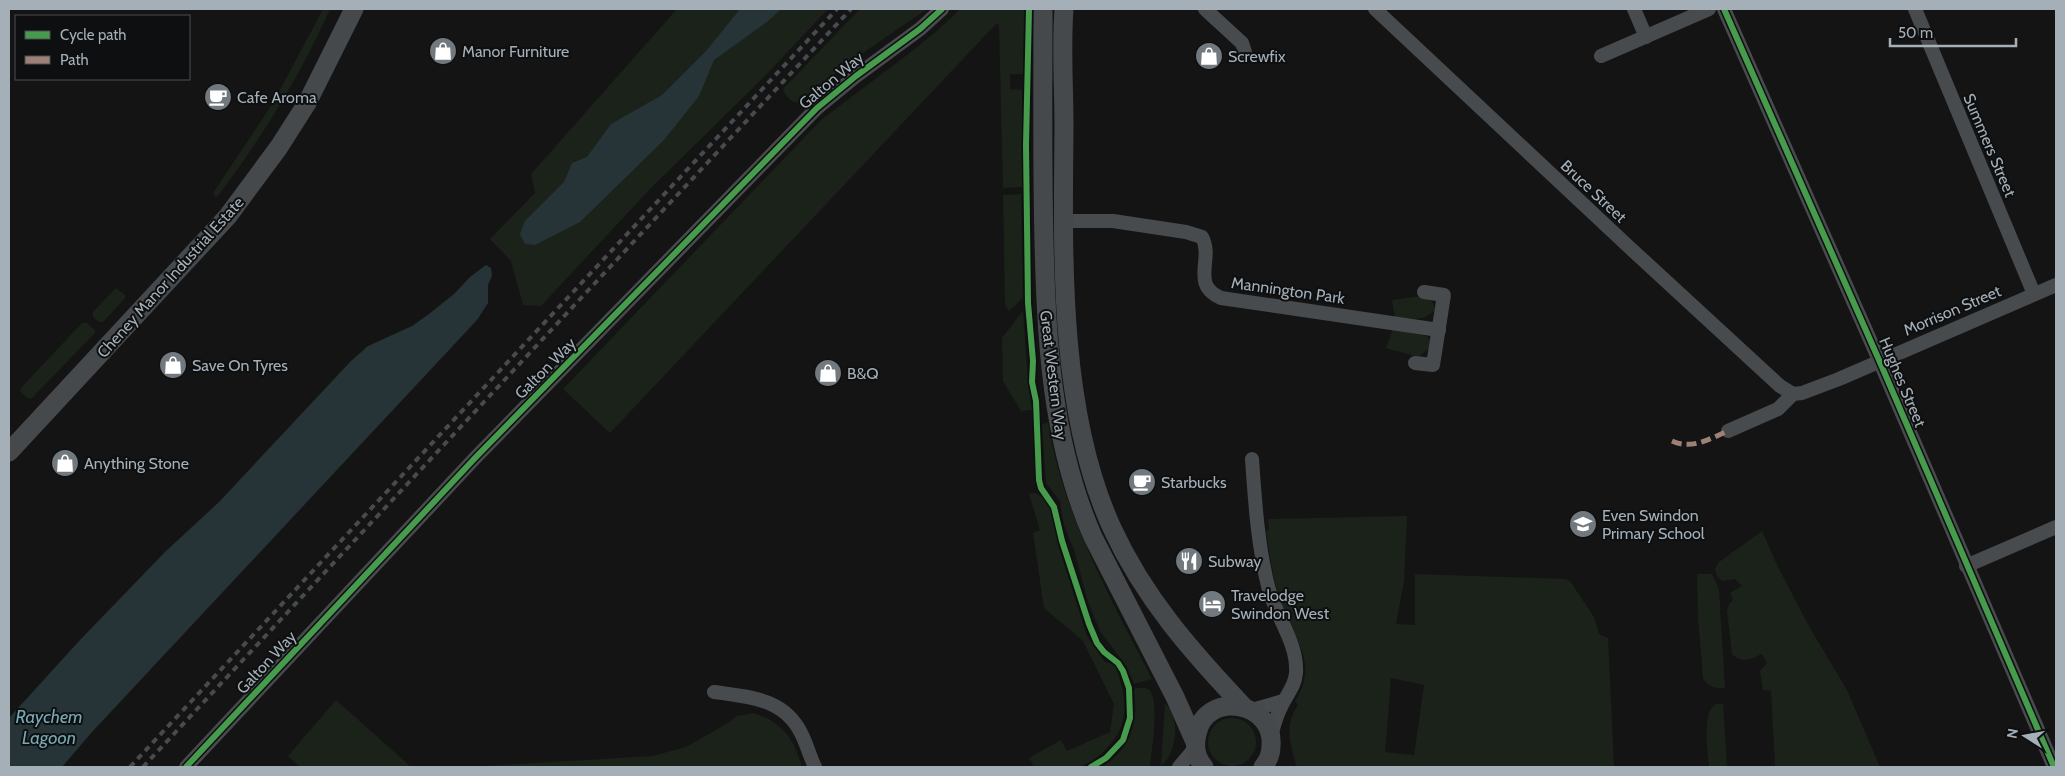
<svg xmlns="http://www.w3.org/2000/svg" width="2065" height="776" viewBox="0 0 2065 776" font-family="Cabin,sans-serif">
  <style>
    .green { fill: #1b221a; fill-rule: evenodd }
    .water { fill: #263437 }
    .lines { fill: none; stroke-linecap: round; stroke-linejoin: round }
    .street { stroke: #484b4d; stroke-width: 14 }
    .secondary { stroke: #46494c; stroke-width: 19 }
    .rail { stroke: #484b4d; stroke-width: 4; stroke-dasharray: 6 5; stroke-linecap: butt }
    .quiet { stroke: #9e8076; stroke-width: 5; stroke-dasharray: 10 5; stroke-linecap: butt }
    .cycleway-casing { stroke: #0e0f10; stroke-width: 9 }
    .cycleway { stroke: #469c4c; stroke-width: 6 }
    .labels { text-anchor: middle; stroke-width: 4; stroke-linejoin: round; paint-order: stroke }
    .poi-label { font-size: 16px; fill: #a4afb7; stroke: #0e0f10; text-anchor: start }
    .street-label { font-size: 16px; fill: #a4afb7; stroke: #0e0f10 }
    .water-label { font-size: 18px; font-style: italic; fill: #77a9b6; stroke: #0e0f10 }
  </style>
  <rect width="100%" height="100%" fill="#141414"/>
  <g class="green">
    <path d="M323,9h7c-30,67 -68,129 -113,188l-2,-1 -2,-3 60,-90z"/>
    <polygon points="677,9 828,9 764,77 649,190 541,306 523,305 511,261 490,239 535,193 531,174"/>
    <path d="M860,9h67l-83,57 -43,37c-10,-1 -14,-4 -18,-14z"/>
    <polygon points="960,9 1024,9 1023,74 1010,74 1010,89 1022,90 1022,187 1003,188 999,26 997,23 610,433 563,389 821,120 907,55 938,30"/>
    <polygon points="1021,194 1023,298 1009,311 1005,305 1003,195"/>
    <polygon points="116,288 125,295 125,298 103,322 99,322 93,317 93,312"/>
    <path d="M1414,297c10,-1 20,1 21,13 -11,12 -24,9 -40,7l-3,-17z"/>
    <polygon points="1022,312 1023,312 1028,381 1032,410 1021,411 1003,381 1002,338"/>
    <polygon points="82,323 87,323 95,330 95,333 32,398 27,398 20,391 21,388"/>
    <polygon points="1393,329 1427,336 1430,341 1429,349 1418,357 1386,348"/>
    <path d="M1048,423c15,92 62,174 104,256l-18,5 -7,-17 -27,-36 -12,-29 -14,-52 -10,-25 -4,-24 -14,-18 -4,-59z"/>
    <path d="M1035,493l10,5 8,11 5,36 29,91 18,26 10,3c13,36 16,62 -14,89 -6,5 -17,12 -24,13 -14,2 -29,0 -43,0l-5,-9 32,-18 6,11 43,-19 4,-28 -31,-63 -39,-33 -11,-75 7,-3 -11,-36z"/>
    <path d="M1407,516l-3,65 -8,43 19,1v-51l151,5 4,2 24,36 5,17 9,4 6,129h-317c-7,-21 -13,-43 1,-62l-3,-4c26,-40 -4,-64 -15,-101 -8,-23 -10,-46 -14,-69l3,-1 -1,-11zM1391,678l33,7 -10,70 -29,-3z"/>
    <path d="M1762,531l16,36 32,61 37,62 33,77h-105l-4,-76 -8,-1 -3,-19 7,-8 -5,-9c-11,5 -20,10 -30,0l-5,-43 2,-7 4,-4 -3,-7 12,-7 -7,-7 -13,2 -5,-5 -2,-7 4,-7z"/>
    <path d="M1697,574h15l7,15 6,99c-9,1 -17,-1 -22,-10l-5,-60z"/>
    <path d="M1136,688c4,0 9,-1 12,1 13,7 3,64 2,78h-49c29,-16 38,-45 33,-77z"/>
    <polygon points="336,700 411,767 300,767 288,756"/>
    <path d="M1165,703c16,17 12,49 -4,63z"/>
    <path d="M1716,704h7l4,63h-18c-1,-15 -8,-55 7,-63z"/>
    <path d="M753,713c28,7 42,27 49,54h-335l185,-11 34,-9 40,-23 11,-8z"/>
    <circle cx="1232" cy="742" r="24"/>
  </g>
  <g class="water">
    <polygon points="740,9 781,9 768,21 714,60 699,96 664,140 580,222 535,245 525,244 520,234 525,221 564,182 572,163 587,157 611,124 662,95 707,50"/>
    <polygon points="486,265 491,268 492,276 488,285 488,303 477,320 92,732 62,767 9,767 9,718 80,640 165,552 219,502 351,361 368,346 412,326 429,314 454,294 470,277"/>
  </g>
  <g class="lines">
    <g class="street">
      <polyline points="1205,9 1242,43 1245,52"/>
      <polyline points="1375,9 1629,247 1780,386 1793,394"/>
      <polyline points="1634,9 1646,37"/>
      <polyline points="1724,9 1879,360 2054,767"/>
      <polyline points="1915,9 2034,294"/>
      <polyline points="1601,56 1709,9"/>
      <path d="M1064,221h49l73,11 16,5c12,22 -12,48 19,61l218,32"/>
      <polyline points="1415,363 1433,365 1444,295 1424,292"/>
      <polyline points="1728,431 1778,409 1793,394 1802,393 1839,379 2056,285"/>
      <path d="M1252,459c3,44 6,89 17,131 8,28 29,54 27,83 -1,14 -10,22 -15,34 -5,9 -7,19 -10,29"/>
      <polyline points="1966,566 2056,527"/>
      <path d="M714,692c35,5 71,6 88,43 5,10 8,22 13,32"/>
      <polyline points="1252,710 1283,701"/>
      <polyline points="186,767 476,457 817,108 856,76 920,29 942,9"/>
      <polyline points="1179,767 1196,747"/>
    </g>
    <g class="secondary">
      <path d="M1043,9c0,77 -1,154 1,231 2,101 8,204 49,297l82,160 20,45"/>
      <path d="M1064,9c-3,38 0,78 0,117 -1,127 -6,285 48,402 32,70 80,124 132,179"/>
      <polyline points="9,452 228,216 279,147 307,103 354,9"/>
      <path d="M1204,767c-8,-9 -10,-21 -7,-33 8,-44 78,-33 74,12 0,8 -3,15 -8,21"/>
    </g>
    <g class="rail">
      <polyline points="130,767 837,9"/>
      <polyline points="143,767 851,9"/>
    </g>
    <path class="quiet" d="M1672,441c20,9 37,-2 56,-10"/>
    <g class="cycleway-casing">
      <g id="cycleway">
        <polyline points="1029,9 1026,145 1028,303 1033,361 1032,382 1036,401 1039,480 1041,488 1054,507 1062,541 1089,624 1097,643 1104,652 1118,663 1123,671 1129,688 1130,718 1123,740 1106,758 1091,767"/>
        <polyline points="1724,9 1879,360 2054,767"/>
        <polyline points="186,767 476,457 817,108 856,76 920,29 942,9"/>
      </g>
    </g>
    <use href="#cycleway" class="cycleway"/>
  </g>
  <defs>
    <g id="shop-disc" transform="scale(1.4375)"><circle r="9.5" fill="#72797e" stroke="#0e0f10"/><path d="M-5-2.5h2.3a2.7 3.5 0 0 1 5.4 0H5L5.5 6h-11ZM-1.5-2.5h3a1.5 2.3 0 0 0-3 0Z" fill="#fff"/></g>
    <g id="cafe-disc" transform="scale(1.4375)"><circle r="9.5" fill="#72797e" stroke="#0e0f10"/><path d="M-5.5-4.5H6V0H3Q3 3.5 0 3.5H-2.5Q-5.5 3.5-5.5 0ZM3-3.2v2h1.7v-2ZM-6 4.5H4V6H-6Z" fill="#fff"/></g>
    <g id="school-disc" transform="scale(1.4375)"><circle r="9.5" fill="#72797e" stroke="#0e0f10"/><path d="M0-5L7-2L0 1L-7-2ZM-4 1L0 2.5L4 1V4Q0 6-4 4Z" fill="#fff"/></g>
    <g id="restaurant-disc" transform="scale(1.4375)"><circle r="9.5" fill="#72797e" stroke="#0e0f10"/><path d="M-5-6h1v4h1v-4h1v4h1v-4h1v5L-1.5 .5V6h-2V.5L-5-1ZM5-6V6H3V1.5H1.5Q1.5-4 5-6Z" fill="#fff"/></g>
    <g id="hotel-disc" transform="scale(1.4375)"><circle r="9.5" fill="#72797e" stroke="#0e0f10"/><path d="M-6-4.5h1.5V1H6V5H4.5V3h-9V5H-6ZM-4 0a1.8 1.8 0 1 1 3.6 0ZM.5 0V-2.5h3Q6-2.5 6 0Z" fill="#fff"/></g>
  </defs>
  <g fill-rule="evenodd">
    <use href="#shop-disc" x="443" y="51"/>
    <use href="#shop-disc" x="1209" y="56"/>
    <use href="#cafe-disc" x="218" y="97"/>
    <use href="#shop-disc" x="173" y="365"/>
    <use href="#shop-disc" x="828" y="373"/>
    <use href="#shop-disc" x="65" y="463"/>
    <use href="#cafe-disc" x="1142" y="482"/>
    <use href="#school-disc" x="1583" y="524"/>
    <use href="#restaurant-disc" x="1189" y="561"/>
    <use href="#hotel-disc" x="1212" y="604"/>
  </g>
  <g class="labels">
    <g class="poi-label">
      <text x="462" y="57">Manor Furniture</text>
      <text x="1228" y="62">Screwfix</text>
      <text x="237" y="103">Cafe Aroma</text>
      <text x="192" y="371">Save On Tyres</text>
      <text x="847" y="379">B&amp;Q</text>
      <text x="84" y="469">Anything Stone</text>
      <text x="1161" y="488">Starbucks</text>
      <text x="1602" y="521">Even Swindon<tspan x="1602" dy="18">Primary School</tspan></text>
      <text x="1208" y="567">Subway</text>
      <text x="1231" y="601">Travelodge<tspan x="1231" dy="18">Swindon West</tspan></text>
    </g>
    <g class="street-label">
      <text transform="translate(831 80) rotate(-40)" y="6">Galton Way</text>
      <text transform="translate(1990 145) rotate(67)" y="6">Summers Street</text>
      <text transform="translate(1594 191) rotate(43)" y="6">Bruce Street</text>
      <text transform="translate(170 277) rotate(-48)" y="6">Cheney Manor Industrial Estate</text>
      <text transform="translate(1288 290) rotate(8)" y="6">Mannington Park</text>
      <text transform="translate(1952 310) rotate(-23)" y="6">Morrison Street</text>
      <text transform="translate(545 368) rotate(-45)" y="6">Galton Way</text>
      <text transform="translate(1054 375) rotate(83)" y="6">Great Western Way</text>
      <text transform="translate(1903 382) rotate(67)" y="6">Hughes Street</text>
      <text transform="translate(266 662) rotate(-47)" y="6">Galton Way</text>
    </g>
    <g class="water-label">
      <text x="49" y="723">Raychem<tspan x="49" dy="21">Lagoon</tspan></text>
    </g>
  </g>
  <rect width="2065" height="776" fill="none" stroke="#a4afb7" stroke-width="20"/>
  <rect x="15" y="15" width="175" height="65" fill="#0e0f10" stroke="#4a4f53"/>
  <rect x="25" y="31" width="25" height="8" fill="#469c4c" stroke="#4a4f53"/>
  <text x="60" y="40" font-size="15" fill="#a4afb7">Cycle path</text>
  <rect x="25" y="56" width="25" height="8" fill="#9e8076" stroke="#4a4f53"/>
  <text x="60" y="65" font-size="15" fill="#a4afb7">Path</text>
  <g transform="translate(2025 736) rotate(281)" stroke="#0e0f10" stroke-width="4" paint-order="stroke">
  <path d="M0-4L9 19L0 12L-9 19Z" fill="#a4afb7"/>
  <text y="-8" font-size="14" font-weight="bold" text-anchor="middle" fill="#a4afb7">N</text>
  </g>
  <path d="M1890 38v8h126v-8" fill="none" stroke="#a4afb7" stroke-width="2.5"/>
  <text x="1898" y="38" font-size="15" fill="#a4afb7" stroke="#0e0f10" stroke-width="4" paint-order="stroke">50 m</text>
</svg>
